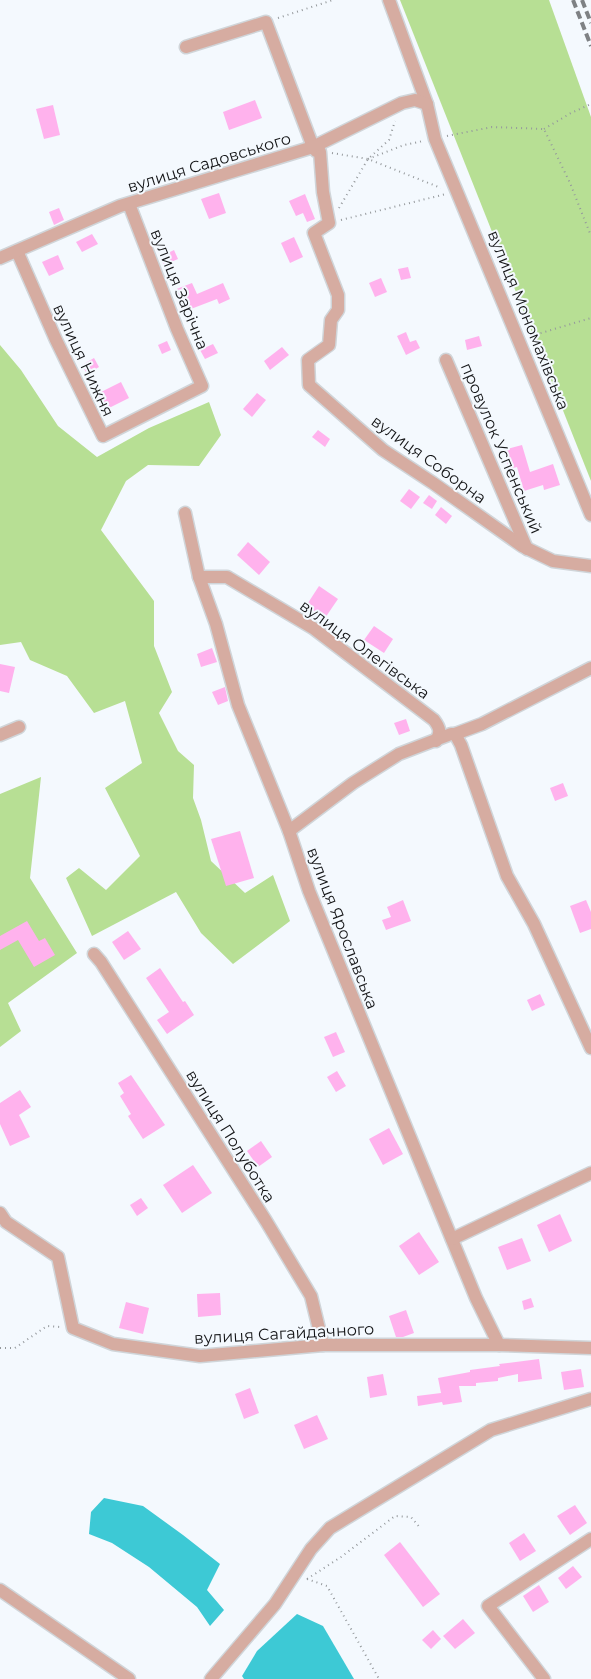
<svg xmlns="http://www.w3.org/2000/svg" width="591" height="1679" viewBox="0 0 591 1679" font-family="Montserrat,sans-serif">
  <style>
    .green { fill: #b7df94 }
    .water { fill: #3dc9d5 }
    .building { fill: #ffb2ed }
    .lines { fill: none; stroke-linecap: round; stroke-linejoin: round }
    .minor-casing { stroke: #d0d5d9; stroke-width: 15 }
    .path { stroke: #95999c; stroke-width: 2; stroke-dasharray: 1 4; stroke-linecap: butt }
    .minor { stroke: #d6aca1; stroke-width: 12 }
    .rail { stroke: #7e8184; stroke-width: 4; stroke-dasharray: 8 4; stroke-linecap: butt }
    .labels { text-anchor: middle; stroke-width: 4; stroke-linejoin: round; paint-order: stroke }
    .street-label { font-size: 16px; fill: #141517; stroke: #f4f9fe }
  </style>
  <rect width="100%" height="100%" fill="#f4f9fe"/>
  <g class="green">
    <polygon points="400,0 549,0 591,117 591,481"/>
    <polygon points="0,345 21,370 58,426 97,457 149,428 209,402 221,435 199,466 148,465 126,481 101,530 154,601 154,646 172,692 159,713 178,751 194,765 193,798 201,820 211,861 245,893 273,875 290,921 233,964 201,933 176,892 92,936 66,878 79,868 106,890 140,856 105,788 142,763 125,701 94,713 67,676 30,660 21,642 0,645"/>
    <polygon points="41,777 30,878 77,953 8,1003 21,1031 0,1047 0,794"/>
  </g>
  <g class="water">
    <polygon points="104,1498 143,1506 183,1535 220,1564 207,1590 224,1610 210,1626 197,1607 149,1567 112,1543 89,1534 91,1512"/>
    <polygon points="297,1614 323,1626 354,1679 244,1679 242,1676 257,1651"/>
  </g>
  <g class="building">
    <polygon points="255,100 262,118 229,130 223,112"/>
    <polygon points="53,105 60,135 44,139 36,109"/>
    <polygon points="219,193 226,213 209,219 201,199"/>
    <polygon points="305,194 315,219 307,222 303,213 296,216 289,201"/>
    <polygon points="59,208 64,220 54,225 49,212"/>
    <polygon points="92,234 98,244 82,252 76,242"/>
    <polygon points="294,237 303,257 290,263 281,243"/>
    <polygon points="174,250 178,259 164,265 160,257"/>
    <polygon points="58,255 64,269 49,276 42,262"/>
    <polygon points="408,267 411,278 401,280 398,269"/>
    <polygon points="381,278 387,292 375,297 369,283"/>
    <polygon points="192,283 197,294 223,283 230,299 219,304 217,299 183,312 174,290"/>
    <polygon points="406,332 410,342 416,340 420,348 406,355 397,336"/>
    <polygon points="479,336 482,346 467,350 465,340"/>
    <polygon points="167,341 171,350 162,354 158,345"/>
    <polygon points="213,344 218,353 205,359 200,350"/>
    <polygon points="282,347 289,355 270,370 264,361"/>
    <polygon points="94,358 99,367 87,374 82,365"/>
    <polygon points="121,382 129,398 105,410 97,394"/>
    <polygon points="257,393 266,400 252,417 243,409"/>
    <polygon points="318,430 330,439 325,447 312,437"/>
    <polygon points="522,445 530,472 553,464 560,485 544,490 543,485 524,491 517,467 509,469 503,450"/>
    <polygon points="409,489 420,497 411,509 400,501"/>
    <polygon points="429,495 437,501 432,509 423,503"/>
    <polygon points="441,507 452,516 446,524 435,515"/>
    <polygon points="248,542 270,562 259,575 237,555"/>
    <polygon points="319,586 338,599 325,618 306,606"/>
    <polygon points="374,626 393,639 384,653 364,640"/>
    <polygon points="212,648 217,662 201,667 197,654"/>
    <polygon points="0,664 15,667 9,693 0,691"/>
    <polygon points="225,687 228,701 218,705 212,692"/>
    <polygon points="406,719 410,731 399,735 394,723"/>
    <polygon points="563,783 568,796 555,801 550,788"/>
    <polygon points="240,831 254,878 226,886 211,839"/>
    <polygon points="403,900 411,921 386,930 382,920 391,917 387,907"/>
    <polygon points="586,900 591,912 591,929 580,933 570,906"/>
    <polygon points="27,921 39,941 45,938 55,955 34,967 18,940 0,950 0,936"/>
    <polygon points="128,931 141,949 124,960 112,942"/>
    <polygon points="160,968 183,1002 185,1001 194,1015 167,1034 157,1020 169,1012 146,978"/>
    <polygon points="540,994 545,1005 532,1011 527,1000"/>
    <polygon points="336,1032 345,1052 333,1057 324,1037"/>
    <polygon points="337,1071 346,1086 336,1092 327,1077"/>
    <polygon points="131,1075 165,1125 143,1139 128,1116 131,1114 120,1096 124,1093 118,1083"/>
    <polygon points="20,1090 31,1107 19,1115 30,1137 10,1146 0,1124 0,1103"/>
    <polygon points="389,1128 403,1154 383,1165 369,1139"/>
    <polygon points="261,1141 272,1157 258,1167 247,1151"/>
    <polygon points="193,1165 212,1193 182,1213 163,1185"/>
    <polygon points="141,1198 148,1208 137,1216 130,1205"/>
    <polygon points="560,1214 572,1241 549,1252 537,1225"/>
    <polygon points="419,1232 439,1262 419,1275 399,1246"/>
    <polygon points="522,1238 531,1261 507,1270 498,1247"/>
    <polygon points="220,1293 221,1315 198,1317 197,1294"/>
    <polygon points="531,1298 534,1307 524,1310 522,1301"/>
    <polygon points="126,1302 149,1308 143,1334 119,1328"/>
    <polygon points="406,1310 414,1333 403,1337 396,1337 389,1316"/>
    <polygon points="539,1359 542,1379 518,1382 518,1374 498,1378 498,1381 476,1383 476,1386 459,1386 462,1402 443,1405 442,1402 418,1406 417,1396 441,1393 438,1378 470,1372 470,1370 500,1366 499,1364"/>
    <polygon points="581,1369 584,1387 564,1390 561,1372"/>
    <polygon points="383,1374 387,1395 370,1398 367,1377"/>
    <polygon points="250,1388 259,1413 244,1419 235,1394"/>
    <polygon points="317,1415 328,1439 304,1449 294,1425"/>
    <polygon points="575,1505 587,1523 570,1535 557,1516"/>
    <polygon points="524,1533 536,1551 520,1561 509,1543"/>
    <polygon points="400,1542 440,1594 423,1607 384,1555"/>
    <polygon points="573,1566 582,1577 566,1589 558,1578"/>
    <polygon points="539,1585 549,1602 533,1612 523,1596"/>
    <polygon points="463,1619 475,1633 455,1649 443,1636"/>
    <polygon points="433,1630 441,1639 431,1649 422,1640"/>
  </g>
  <g class="lines">
    <g class="minor-casing">
      <g id="minor">
        <polyline points="389,0 427,104 435,139 591,515"/>
        <polyline points="186,47 266,22 313,147 316,151 320,152 323,192 329,223 314,233 338,295 338,310 331,320 329,345 308,360 309,385 383,450 433,483 522,546 553,561 591,566"/>
        <polyline points="17,251 56,340 103,436 202,386 177,329 129,204"/>
        <polyline points="0,258 120,206 313,147 402,103 415,100 427,104"/>
        <polyline points="446,360 527,549"/>
        <polyline points="185,513 199,577 216,624 238,705 289,831 309,891 476,1298 499,1345"/>
        <path d="M199,577h28l86,51 121,92c6,8 7,12 2,21"/>
        <polyline points="455,734 461,745 507,876 534,924 591,1048"/>
        <polyline points="0,735 19,727"/>
        <polyline points="289,831 353,783 399,754 451,734 455,734 482,724 591,668"/>
        <polyline points="94,954 101,962 266,1221 311,1296 323,1345"/>
        <polyline points="0,1213 6,1222 58,1257 73,1328 113,1344 200,1356 323,1345 499,1345 591,1348"/>
        <polyline points="452,1239 591,1173"/>
        <polyline points="0,1590 129,1679"/>
        <polyline points="211,1679 275,1604 311,1549 330,1528 491,1430 591,1399"/>
        <polyline points="544,1679 488,1606 591,1539"/>
      </g>
    </g>
    <g class="path">
      <polyline points="278,18 333,0"/>
      <polyline points="544,129 571,113 591,104"/>
      <polyline points="447,136 492,127 544,129 570,183 591,236"/>
      <polyline points="332,153 368,159 441,188"/>
      <polyline points="368,159 404,145 423,141"/>
      <polyline points="339,208 368,159 389,140 395,121"/>
      <polyline points="341,220 446,194"/>
      <polyline points="531,336 591,318"/>
      <polyline points="0,1348 15,1348 47,1326 60,1327"/>
      <polyline points="307,1579 341,1557 395,1516 411,1517 421,1529"/>
      <polyline points="307,1579 327,1586 379,1679"/>
    </g>
    <use href="#minor" class="minor"/>
    <g class="rail">
      <polyline points="573,0 591,46"/>
      <polyline points="582,0 591,23"/>
    </g>
  </g>
  <g class="labels">
    <g class="street-label">
      <text transform="translate(209 162) rotate(-17)" y="6">вулиця Садовського</text>
      <text transform="translate(180 289) rotate(68)" y="6">вулиця Зарічна</text>
      <text transform="translate(529 320) rotate(68)" y="6">вулиця Мономахівська</text>
      <text transform="translate(84 360) rotate(65)" y="6">вулиця Нижня</text>
      <text transform="translate(502 448) rotate(67)" y="6">провулок Успенський</text>
      <text transform="translate(429 459) rotate(36)" y="6">вулиця Соборна</text>
      <text transform="translate(365 649) rotate(36)" y="6">вулиця Олегівська</text>
      <text transform="translate(343 928) rotate(69)" y="6">вулиця Ярославська</text>
      <text transform="translate(231 1136) rotate(58)" y="6">вулиця Полуботка</text>
      <text transform="translate(284 1333) rotate(-3)" y="6">вулиця Сагайдачного</text>
    </g>
  </g>
</svg>
